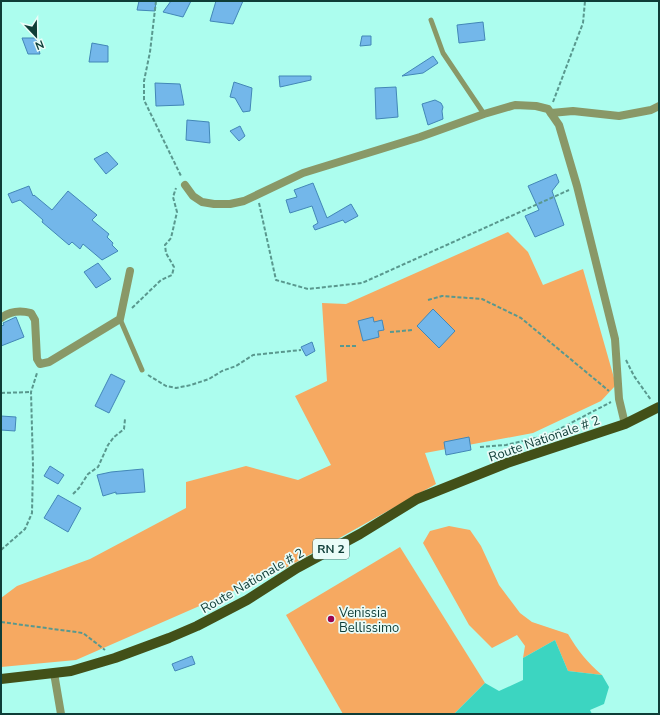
<svg xmlns="http://www.w3.org/2000/svg" width="660" height="715" viewBox="0 0 660 715" font-family="'Nunito Sans',sans-serif">
  <style>
    .green { fill: #f6a961 }
    .water { fill: #3cd5c1 }
    .building { fill: #73b7ea; stroke: #4287b7 }
    .lines { fill: none; stroke-linecap: round; stroke-linejoin: round }
    .path { stroke: #59988e; stroke-width: 2; stroke-dasharray: 4 2; stroke-linecap: butt }
    .service { stroke: #899867; stroke-width: 5 }
    .minor { stroke: #899867; stroke-width: 8 }
    .primary { stroke: #425018; stroke-width: 10 }
    .poi-dot { fill: #9d034d; stroke: #eafcf8; stroke-width: 1.5 }
    .labels { text-anchor: middle; stroke-width: 3.5; stroke-linejoin: round; paint-order: stroke }
    .shield { fill: #eafcf8; stroke: #507671; stroke-width: 1 }
    .shield-label { font-size: 12px; font-weight: bold; fill: #0e3d37 }
    .street-label { font-size: 13px; fill: #0e3d37; stroke: #eafcf8 }
    .poi-label { font-size: 13px; fill: #0e3d37; stroke: #eafcf8; text-anchor: start }
  </style>
  <rect width="100%" height="100%" fill="#acfdee"/>
  <g class="green">
    <polygon points="508,232 528,252 543,285 583,269 616,385 601,401 533,433 425,453 436,484 284,569 76,660 1,667 1,598 17,586 90,559 186,508 186,482 246,466 298,480 331,465 295,396 327,381 322,303 346,304"/>
    <path d="M449,526l21,4 11,16 18,39 21,28 12,9 36,12c10,17 19,28 34,41l-34,-4 -13,-31 -32,18 2,-12 -8,-11 -25,13 -23,-23 -46,-82 7,-12z"/>
    <polygon points="400,547 485,683 454,714 343,714 286,615"/>
  </g>
  <polygon class="water" points="555,640 568,671 602,675 609,687 604,704 590,710 592,714 454,714 485,683 499,691 523,680 523,658"/>
  <g class="building">
    <polygon points="139,1 156,1 155,11 137,10"/>
    <polygon points="171,1 191,1 183,17 163,12"/>
    <polygon points="216,1 243,1 233,24 210,21"/>
    <polygon points="483,22 485,40 459,43 457,25"/>
    <polygon points="362,36 371,36 371,45 360,46"/>
    <polygon points="22,38 36,38 40,54 28,54"/>
    <polygon points="92,43 108,46 108,62 89,62"/>
    <polygon points="433,56 438,63 423,73 402,76"/>
    <polygon points="279,76 311,76 311,80 280,87"/>
    <polygon points="234,82 252,88 250,111 243,112 235,98 230,97"/>
    <polygon points="155,83 180,84 184,105 156,106"/>
    <polygon points="396,87 398,117 376,119 375,88"/>
    <polygon points="435,100 441,103 443,107 442,111 443,119 428,125 422,104"/>
    <polygon points="187,120 209,122 210,143 186,140"/>
    <polygon points="240,126 245,136 239,141 230,131"/>
    <polygon points="107,152 118,164 106,174 94,159"/>
    <polygon points="556,174 559,182 552,191 564,225 535,237 525,216 539,210 528,186"/>
    <polygon points="313,183 327,218 351,204 358,216 345,223 343,220 315,230 313,226 318,223 312,206 290,213 286,200 297,197 294,190"/>
    <polygon points="29,186 33,196 34,195 52,210 68,191 97,215 92,220 109,234 107,237 113,243 112,245 118,251 102,260 83,244 80,249 72,242 69,245 42,222 43,220 20,200 12,203 8,194"/>
    <polygon points="98,263 111,279 96,288 84,272"/>
    <polygon points="433,309 455,331 439,348 417,326"/>
    <polygon points="16,317 24,337 1,346 1,326 4,325 3,323"/>
    <polygon points="373,317 374,322 382,320 384,330 378,331 379,337 363,341 358,321"/>
    <polygon points="312,342 315,351 306,356 301,347"/>
    <polygon points="111,374 125,381 109,413 95,406"/>
    <polygon points="1,416 16,417 15,431 1,430"/>
    <polygon points="469,437 471,450 446,455 444,442"/>
    <polygon points="50,466 64,475 58,484 44,476"/>
    <polygon points="143,469 145,492 116,494 116,492 103,496 97,475 111,472"/>
    <polygon points="58,495 81,508 68,532 44,518"/>
    <polygon points="192,656 195,664 175,671 172,664"/>
  </g>
  <g class="lines">
    <g class="path">
      <polyline points="156,1 150,52 144,81 144,100 181,176"/>
      <polyline points="553,102 583,23 585,1"/>
      <polyline points="259,203 276,280 308,289 362,283 569,190"/>
      <polyline points="428,300 442,296 482,299 521,318 609,391"/>
      <polyline points="132,308 161,280 172,275 174,267 166,253 165,245 171,238 177,212 173,197 176,188"/>
      <polyline points="390,332 413,330"/>
      <polyline points="340,346 356,346"/>
      <polyline points="626,360 634,376 651,400"/>
      <polyline points="148,375 166,386 176,388 191,385 209,379 222,371 236,366 253,355 301,350"/>
      <polyline points="1,393 31,392"/>
      <polyline points="480,447 506,445 548,435 611,402"/>
      <polyline points="73,494 79,488 88,474 98,467 108,445 114,437 124,429 125,419"/>
      <polyline points="1,550 25,529 32,513 33,466 31,392 37,373"/>
      <polyline points="1,622 83,633 105,650"/>
    </g>
    <g class="service">
      <polyline points="431,20 443,53 484,114"/>
      <polyline points="120,319 142,370"/>
    </g>
    <g class="minor">
      <polyline points="551,113 573,111 619,116 651,110 659,106"/>
      <polyline points="185,185 193,196 202,202 214,204 230,204 244,201 303,173 420,137 484,114 515,105 536,106 548,109 559,125 577,186 615,339 619,399 625,424"/>
      <path d="M1,318c9,-7 19,-8 30,-5l4,7 2,39 3,5 9,-2 71,-43 10,-48"/>
      <polyline points="54,673 61,714"/>
    </g>
    <polyline class="primary" points="1,679 71,671 115,658 169,638 197,626 247,600 297,568 360,534 417,499 507,463 625,424 659,407"/>
  </g>
  <circle class="poi-dot" cx="331" cy="619" r="4"/>
  <g class="labels">
    <rect class="shield" x="313" y="539" width="36" height="20" rx="3"/>
    <g class="shield-label">
      <text x="331" y="553">RN 2</text>
    </g>
    <g class="street-label">
      <text transform="translate(544 438) rotate(-19)" y="5">Route Nationale # 2</text>
      <text transform="translate(252 580) rotate(-30)" y="5">Route Nationale # 2</text>
    </g>
    <g class="poi-label">
      <text x="339" y="617">Venissia<tspan x="339" dy="15">Bellissimo</tspan></text>
    </g>
  </g>
  <rect width="660" height="715" fill="none" stroke="#0e3d37" stroke-width="4"/>
  <g transform="translate(36 36) rotate(158)" stroke="#eafcf8" stroke-width="3" paint-order="stroke">
  <path d="M0-3L7 15L0 10L-7 15Z" fill="#0e3d37"/>
  <text y="-6" font-size="11" font-weight="bold" text-anchor="middle" fill="#0e3d37">N</text>
  </g>
</svg>
